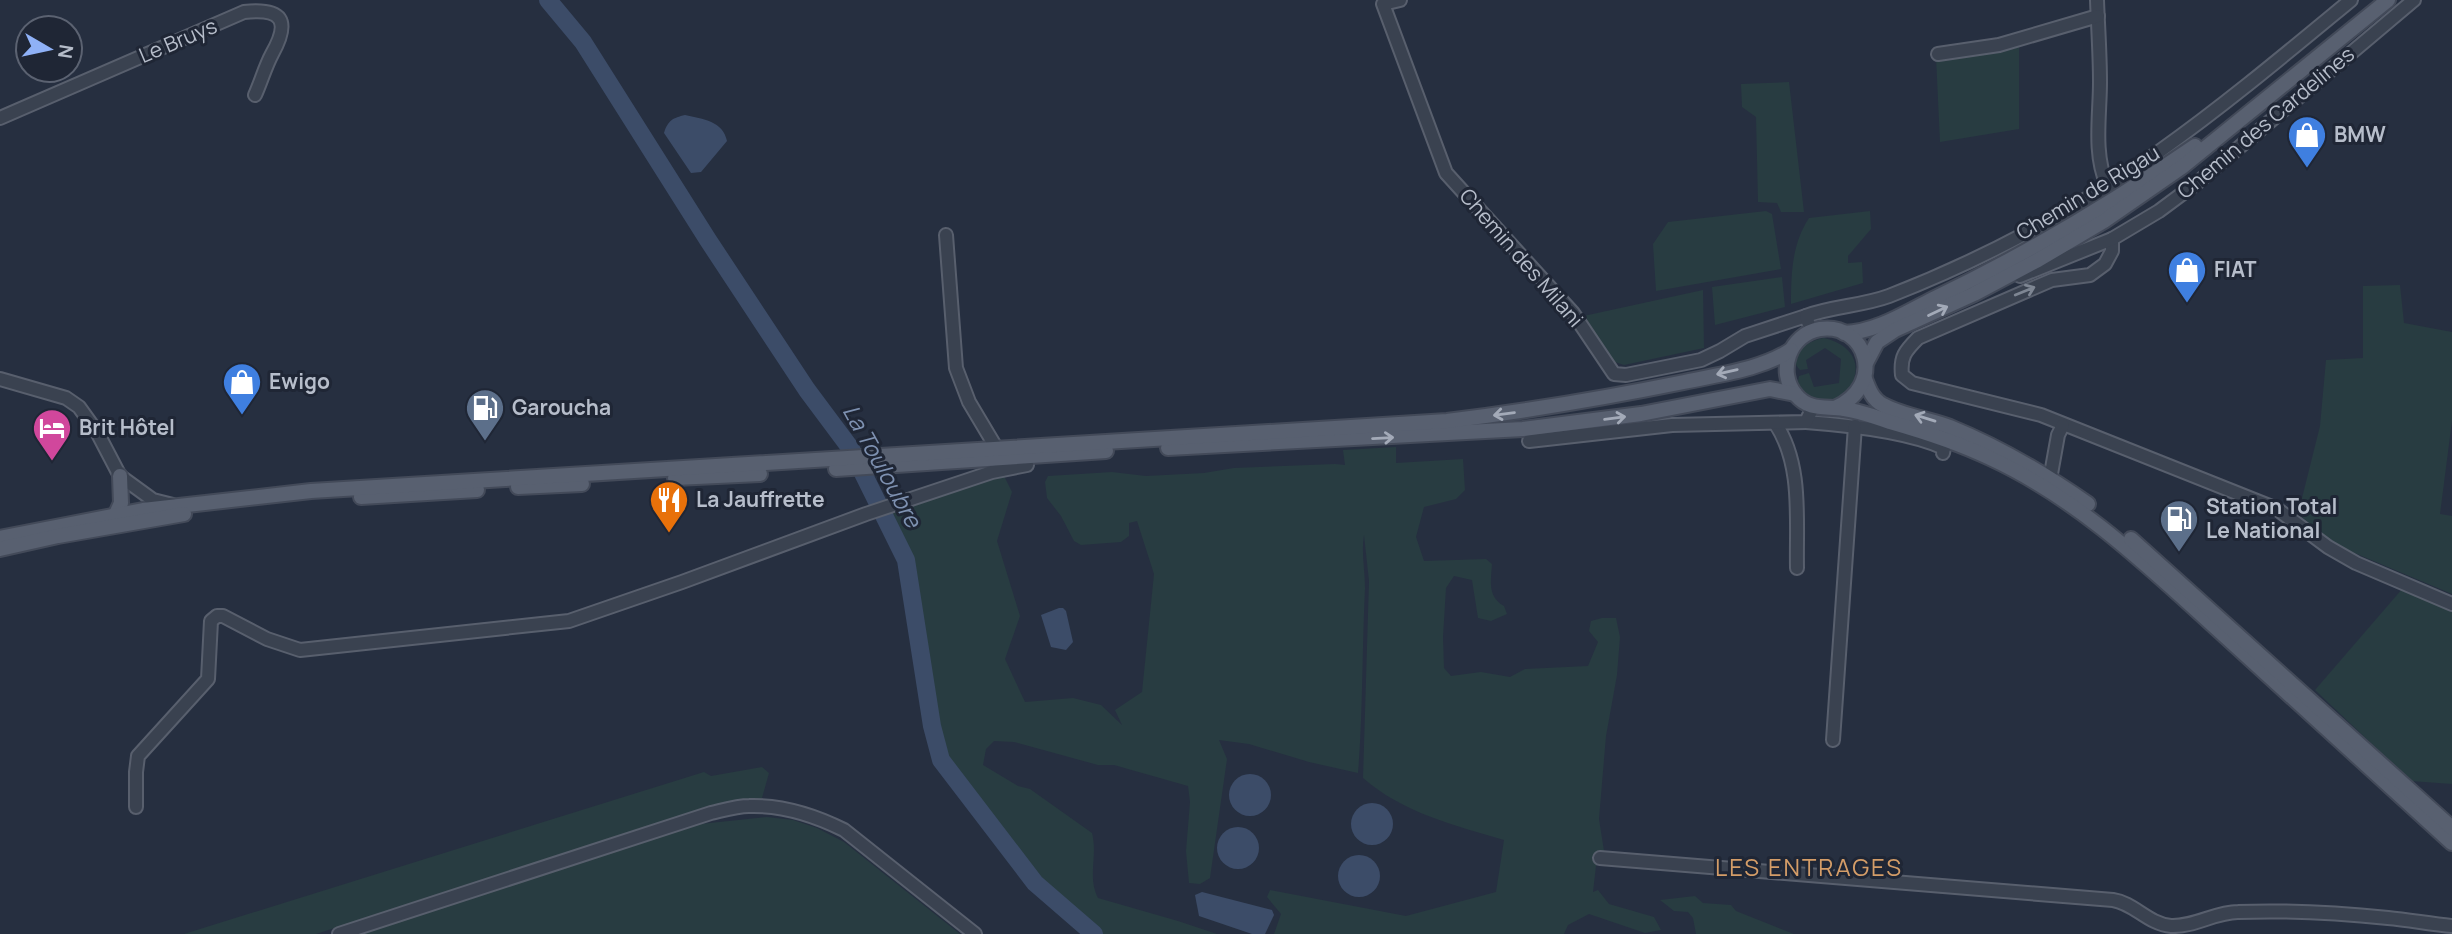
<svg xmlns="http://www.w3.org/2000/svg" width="2452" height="934" viewBox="0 0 2452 934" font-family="Manrope,sans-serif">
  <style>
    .green { fill: #283c41 }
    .water { fill: #3c4c68 }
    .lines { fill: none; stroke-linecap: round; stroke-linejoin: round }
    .river { stroke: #3c4c68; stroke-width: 18 }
    .minor-casing { stroke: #585f6d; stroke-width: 16 }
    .major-casing { stroke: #434a59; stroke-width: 18 }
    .minor { stroke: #3a4250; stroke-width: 12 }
    .major { stroke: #586070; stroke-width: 14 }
    .oneway { stroke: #7e8693 }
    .oneway2 { stroke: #a3aab8 }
    .labels { text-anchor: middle; stroke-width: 6; stroke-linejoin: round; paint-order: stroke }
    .street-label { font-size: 21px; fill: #b6bdca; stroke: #1f2635 }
    .poi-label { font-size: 21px; font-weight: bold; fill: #b6bdca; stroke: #1f2635; text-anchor: start }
    .water-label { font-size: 23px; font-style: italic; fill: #7e91b1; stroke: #1f2635 }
    .quarter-label { font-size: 24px; letter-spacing: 2px; fill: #d49d68; stroke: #1f2635 }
  </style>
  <rect width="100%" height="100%" fill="#262f40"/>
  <g class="green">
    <polygon points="2019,42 2019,129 1940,142 1936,57"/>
    <polygon points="1789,82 1804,212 1781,212 1777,203 1758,202 1756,117 1742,107 1741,84"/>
    <polygon points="1766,211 1772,214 1781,269 1656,291 1653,244 1668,222"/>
    <path d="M1870,211l1,18 -23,27v7l14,-1 1,21 -72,21c0,-31 1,-60 18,-86z"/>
    <polygon points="1782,277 1785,307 1715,325 1712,287"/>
    <polygon points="2400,285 2404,323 2452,332 2452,421 2440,514 2452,516 2452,594 2338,546 2298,514 2320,426 2326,360 2363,358 2363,286"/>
    <polygon points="1703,290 1704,348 1624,365 1612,361 1579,317"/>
    <path d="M1824,338c63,15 19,86 -19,56 -7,-5 -8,-10 -6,-18l10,-3 5,14 25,-4 2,-24 -16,-11 -19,12 2,9 -8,1c-15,-15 9,-30 24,-32z"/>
    <path d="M1396,447v16l67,-4 2,31 -9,9 -32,8 -8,30 8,24 62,-2 6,5c-1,17 -5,32 12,42l3,8 -16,7 -13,-3 -6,-38 -18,-4 -8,12 -3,49 1,31 7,8 30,-4 29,5 15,-8 63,-3 10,-24 -9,-11 2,-10 11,-3h14l4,19 -3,38 -11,61 -7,83 5,32 -8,15 -3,26 5,-2 11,14 45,13 7,13 -16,3 -56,-19 -21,11 -4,9h-290l7,-20 -14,-17 3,-7 136,26 90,-24 8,-52c-50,-15 -101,-27 -141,-62l6,-197 -5,-46c-3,18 1,35 1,53 -3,62 -2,124 -7,185l-49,-11 -60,-18 -30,-4 8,19 -17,119 -10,6 -11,-1 -3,-32 4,-49 -2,-16 -74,-21h-16l-84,-23 -20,-1 -8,8 -3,16 35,21 12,3 62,44c6,23 -5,44 6,65l80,23 39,13h-118l-63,-62 -54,-62 -38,-58 -19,-91 -2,-37 -12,-70 -24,-41 116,-39 9,18 -15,49 23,75 -15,43 20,43 48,-4 28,7 21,20 -7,-15 27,-18 12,-118 -17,-53 -8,2v13l-8,6 -40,3 -7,-4 -13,-25 -14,-18 -2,-16 3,-6 64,-4 34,4 58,-3 30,-5 101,-4 10,1 -2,-15z"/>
    <polygon points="2403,588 2452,610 2452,784 2411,781 2315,690"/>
    <polygon points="762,767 769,773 762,798 714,806 316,934 184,934 704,772 711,776"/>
    <polygon points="767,817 793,820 817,828 844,842 960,934 360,934 682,826"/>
    <polygon points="1695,896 1703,903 1731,905 1736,911 1794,934 1696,934 1693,918 1688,912 1674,911 1660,900"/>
  </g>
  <g class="water">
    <path d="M685,115c18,4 38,6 42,26l-26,31 -10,1 -27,-40c4,-13 9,-15 21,-18z"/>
    <polygon points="1059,608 1063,608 1066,611 1073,642 1066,650 1051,647 1041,615"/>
    <circle cx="1250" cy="795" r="21"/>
    <circle cx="1372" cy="824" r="21"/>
    <circle cx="1238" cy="848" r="21"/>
    <circle cx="1359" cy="876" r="21"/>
    <polygon points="1202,892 1272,910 1274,915 1265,934 1252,934 1199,916 1195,895"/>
  </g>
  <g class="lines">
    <polyline class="river" points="548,0 583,42 708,240 807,390 851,449 906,560 932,726 941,760 1035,883 1094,934"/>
    <g class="minor-casing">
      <g id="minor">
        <polyline points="1400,0 1383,4 1446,173 1573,313 1614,374 1626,375 1701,360 1720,351 1745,336 1806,316"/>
        <path d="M2097,0c1,27 3,55 3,82 0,34 -7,71 7,103"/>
        <polyline points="1938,54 1999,45 2098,16"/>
        <path d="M0,118l244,-106c38,-4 47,8 28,42 -7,13 -11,28 -17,41"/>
        <polyline points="946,235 956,368 969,402 997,449 997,455"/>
        <path d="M2112,239v12l-7,13 -15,11 -38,5 -134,58c-13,13 -18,19 -16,37l10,8 129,32 236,94 51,38 28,16 96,41"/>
        <polyline points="2020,276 2112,239 2159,211 2198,182 2414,0"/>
        <path d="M1808,322l-2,-6c27,-10 56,-10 83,-20 93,-36 189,-87 271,-145 66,-47 128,-99 191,-151"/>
        <polyline points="0,379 66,398 79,407 97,432 120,476 153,500 173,505"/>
        <path d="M1806,422c40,3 101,9 138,26l-1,5"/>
        <path d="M1775,423c28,41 21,97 22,145"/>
        <polyline points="1529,441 1672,425 1806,422 1813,407"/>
        <polyline points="2049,485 2058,435 2063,425"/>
        <polyline points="1833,740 1855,426"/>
        <polyline points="136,807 136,772 138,756 208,679 211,621 217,616 223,616 267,639 300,650 569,621 682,582 866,514 992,472 1027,465 1024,449"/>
        <path d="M1600,858l513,42c21,3 35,24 58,26 24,1 44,-14 67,-14 50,-2 101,1 150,6 21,2 43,6 64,8"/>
        <path d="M339,934l372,-121c13,-3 26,-7 38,-7 34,-1 65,9 95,24l131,104"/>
      </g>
    </g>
    <g class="major-casing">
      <g id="major">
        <path d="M1844,333c32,-1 61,-20 89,-34 92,-44 178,-95 262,-153"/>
        <polyline points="1866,363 1877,342 1895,330 1974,294 2038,260 2104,221 2182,167 2388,0"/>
        <path d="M1865,379c4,11 8,21 18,26 20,11 46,14 67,22 49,20 95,47 138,77"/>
        <path d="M1835,408c52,-23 31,-86 -15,-79 -30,5 -44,42 -24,66 13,16 30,11 48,14 16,2 31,8 46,13 35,10 67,20 100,36 91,42 161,111 235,178 75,69 151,138 227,207"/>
        <polyline points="1168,448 1523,429 1641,414 1770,389 1795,394"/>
        <polyline points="836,469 1106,451"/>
        <polyline points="675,478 760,474"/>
        <polyline points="518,487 582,484"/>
        <polyline points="361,497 477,490"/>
        <polyline points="116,514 121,503 120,476"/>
        <path d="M0,538l143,-28 168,-19 1136,-70c80,-10 158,-23 237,-39 36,-8 76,-12 107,-32"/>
        <polyline points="2131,539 2452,828"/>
        <polyline points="0,549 58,536 184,514"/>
      </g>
    </g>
    <use href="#minor" class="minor"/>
    <use href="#major" class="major"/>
  </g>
  <defs><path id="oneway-shaft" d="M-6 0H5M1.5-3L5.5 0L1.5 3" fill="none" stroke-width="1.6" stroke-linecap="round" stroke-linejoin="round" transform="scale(1.75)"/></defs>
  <use class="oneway" href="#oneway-shaft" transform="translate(2025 291) rotate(-22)"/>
  <g class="oneway2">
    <use href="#oneway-shaft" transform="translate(1938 311) rotate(-25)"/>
    <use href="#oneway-shaft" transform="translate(1727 372) rotate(167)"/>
    <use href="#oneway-shaft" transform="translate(1504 414) rotate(173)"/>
    <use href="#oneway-shaft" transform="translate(1615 418) rotate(-7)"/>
    <use href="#oneway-shaft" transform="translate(1925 418) rotate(-163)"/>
    <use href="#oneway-shaft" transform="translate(1383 438) rotate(-3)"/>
  </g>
  <defs>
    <g id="shop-pin" transform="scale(2.0125)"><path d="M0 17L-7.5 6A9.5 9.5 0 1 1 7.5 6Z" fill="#3f7fe0" stroke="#1f2635"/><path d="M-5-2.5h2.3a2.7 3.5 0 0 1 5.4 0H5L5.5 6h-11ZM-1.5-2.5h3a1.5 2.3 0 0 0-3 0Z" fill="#fff"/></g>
    <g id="fuel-pin" transform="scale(2.0125)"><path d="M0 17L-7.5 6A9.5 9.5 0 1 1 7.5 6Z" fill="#5c6f8a" stroke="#1f2635"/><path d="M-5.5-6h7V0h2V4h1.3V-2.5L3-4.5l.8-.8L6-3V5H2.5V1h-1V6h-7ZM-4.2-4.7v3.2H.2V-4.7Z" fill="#fff"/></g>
    <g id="hotel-pin" transform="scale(2.0125)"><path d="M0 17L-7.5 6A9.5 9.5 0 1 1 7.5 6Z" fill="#d1479c" stroke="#1f2635"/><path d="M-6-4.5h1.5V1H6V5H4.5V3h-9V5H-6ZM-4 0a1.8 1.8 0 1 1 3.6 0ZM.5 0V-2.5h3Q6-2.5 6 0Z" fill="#fff"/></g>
    <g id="restaurant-pin" transform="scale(2.0125)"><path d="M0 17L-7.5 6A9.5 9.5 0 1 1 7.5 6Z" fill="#e8710a" stroke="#1f2635"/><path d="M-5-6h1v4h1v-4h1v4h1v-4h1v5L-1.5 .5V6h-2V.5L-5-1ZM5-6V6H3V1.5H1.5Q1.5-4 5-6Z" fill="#fff"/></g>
  </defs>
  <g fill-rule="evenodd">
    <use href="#shop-pin" x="2307" y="135"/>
    <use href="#shop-pin" x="2187" y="270"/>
    <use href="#shop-pin" x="242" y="382"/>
    <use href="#fuel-pin" x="485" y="408"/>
    <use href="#hotel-pin" x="52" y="428"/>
    <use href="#restaurant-pin" x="669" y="500"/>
    <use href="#fuel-pin" x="2179" y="519"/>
  </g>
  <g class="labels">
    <g class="street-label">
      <text transform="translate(178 41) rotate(-23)" y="7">Le Bruys</text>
      <text transform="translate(2266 123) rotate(-40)" y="7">Chemin des Cardelines</text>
      <text transform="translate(2088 193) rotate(-31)" y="7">Chemin de Rigau</text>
      <text transform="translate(1521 258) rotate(49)" y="7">Chemin des Milani</text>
    </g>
    <g class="poi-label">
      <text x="2334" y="142">BMW</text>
      <text x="2214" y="277">FIAT</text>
      <text x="269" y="389">Ewigo</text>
      <text x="512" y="415">Garoucha</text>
      <text x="79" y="435">Brit Hôtel</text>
      <text x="696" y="507">La Jauffrette</text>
      <text x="2206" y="514">Station Total<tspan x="2206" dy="24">Le National</tspan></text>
    </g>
    <g class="water-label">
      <text transform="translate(882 466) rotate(61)" y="8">La Touloubre</text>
    </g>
    <g class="quarter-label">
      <text x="1809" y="876">LES ENTRAGES</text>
    </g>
  </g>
  <g transform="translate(49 49) rotate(99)"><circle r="33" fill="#1f2635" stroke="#5b6271" stroke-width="2"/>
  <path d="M0-5L12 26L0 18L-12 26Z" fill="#8fb1f7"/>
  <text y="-10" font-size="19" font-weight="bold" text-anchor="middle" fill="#b6bdca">N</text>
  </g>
</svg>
